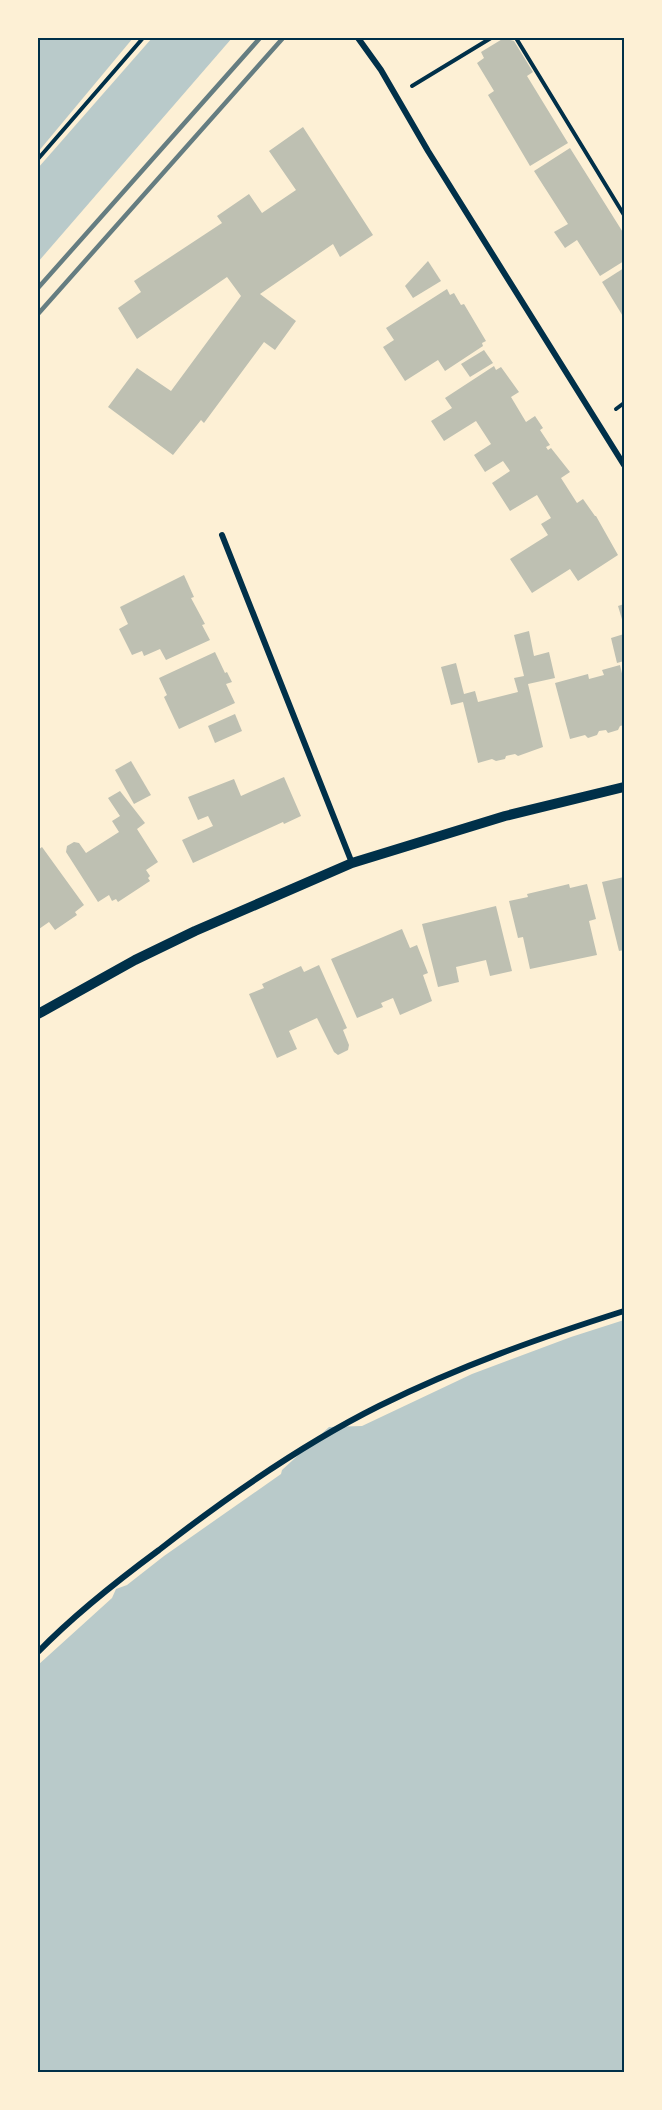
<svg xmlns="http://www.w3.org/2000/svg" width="662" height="2110" viewBox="0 0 662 2110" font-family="'Alegreya Sans',sans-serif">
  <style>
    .green { fill: #b9caca }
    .building { fill: #bec0b2 }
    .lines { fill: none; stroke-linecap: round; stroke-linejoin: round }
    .path { stroke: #003049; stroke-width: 4 }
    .minor { stroke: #003049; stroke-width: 6 }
    .tertiary { stroke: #003049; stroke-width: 10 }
    .rail { stroke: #657d81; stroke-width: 4.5 }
    .neatline { fill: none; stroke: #003049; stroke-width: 2 }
  </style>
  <rect width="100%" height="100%" fill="#fdf0d5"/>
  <g class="green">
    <polygon points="38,38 133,38 38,152"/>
    <polygon points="152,38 232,38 38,262 38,168"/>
    <polygon points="624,1320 624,2072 38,2072 38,1665 112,1598 116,1589 127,1585 164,1556 281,1474 282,1470 329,1427 362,1426 472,1374 571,1337"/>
  </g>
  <g class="building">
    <polygon points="504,38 514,41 533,72 527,76 568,143 530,166 488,95 494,91 477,63 484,58 481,52"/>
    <polygon points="303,127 373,235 340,257 333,244 260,294 296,321 275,350 264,342 204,423 201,420 173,455 108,407 137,368 171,391 241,296 227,277 137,339 118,308 141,292 134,281 222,223 217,216 249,194 262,213 296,190 269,151"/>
    <polygon points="570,148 624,234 624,261 600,276 577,240 565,248 554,232 568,224 534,171"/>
    <polygon points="428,261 441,281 413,298 405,286"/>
    <polygon points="624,268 624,318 602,282"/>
    <polygon points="447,289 450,295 454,293 461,305 464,304 486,341 482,343 483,346 445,371 438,360 405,381 383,347 394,340 386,328"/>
    <polygon points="484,350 493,363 470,377 461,364"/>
    <polygon points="494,366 496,370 501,367 519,392 511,397 526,422 535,416 543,428 540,430 550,445 546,447 548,450 551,448 570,472 561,478 577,503 583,499 595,516 596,516 618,555 578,581 570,569 532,593 510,559 548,535 541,524 551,518 537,495 510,511 492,483 510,471 503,461 485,472 474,455 491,444 476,421 444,441 431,421 452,408 445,398"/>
    <polygon points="184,575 194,597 191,598 205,624 202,625 210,640 166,660 160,649 144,656 142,651 132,655 119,629 128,624 120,607"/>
    <polygon points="624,604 624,626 618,606"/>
    <polygon points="529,631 534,656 549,652 555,678 528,684 543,747 518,756 515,754 506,756 505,759 496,761 492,759 478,763 463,702 451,705 441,667 456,663 464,694 475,691 478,702 518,692 514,678 524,676 514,635"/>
    <polygon points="624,634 624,661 617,663 611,638"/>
    <polygon points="215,652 225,673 227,672 232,682 226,684 235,703 179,729 164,697 167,695 159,678"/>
    <polygon points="620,665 624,682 624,725 620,726 618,730 608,733 606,730 599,731 597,735 588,738 585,735 570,739 555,683 588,674 589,679 604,675 602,670"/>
    <polygon points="235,714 242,731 215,743 208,726"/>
    <polygon points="131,761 151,795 134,804 115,770"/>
    <polygon points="284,777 301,816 284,824 283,822 193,863 182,840 213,826 208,816 198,820 188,797 234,779 241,796"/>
    <polygon points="120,791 145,823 137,829 158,862 146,870 150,876 148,878 150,881 118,902 116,899 112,901 109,895 98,902 66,852 67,846 74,842 79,843 86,853 119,832 112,821 120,816 108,798"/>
    <polygon points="42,847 84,905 75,912 77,915 55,930 49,922 39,929 38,927 38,850"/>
    <polygon points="624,877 624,950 619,951 602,882"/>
    <polygon points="569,884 570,888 587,884 596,919 589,921 597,955 530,969 523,937 518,938 509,901 528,897 527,894"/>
    <polygon points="496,906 512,971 490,976 486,960 456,967 459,982 438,987 422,924"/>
    <polygon points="402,929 410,948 417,945 428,973 423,975 432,1001 400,1015 393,998 381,1003 383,1007 357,1018 331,959"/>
    <polygon points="319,965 347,1028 343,1030 349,1045 348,1050 338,1055 334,1052 317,1018 289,1031 297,1049 277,1058 249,994 264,988 262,984 301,966 304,972"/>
  </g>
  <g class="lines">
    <g class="path">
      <polyline points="516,38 624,215"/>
      <polyline points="412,86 491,38"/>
      <polyline points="38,159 143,38"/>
      <polyline points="616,409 624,403"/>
    </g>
    <g class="minor">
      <polyline points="358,38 381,70 428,151 624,465"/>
      <polyline points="222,535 352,863"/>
      <path d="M38,1652c36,-37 79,-71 121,-102 69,-54 142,-105 220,-144 81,-40 160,-68 245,-95"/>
    </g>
    <polyline class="tertiary" points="38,1014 135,960 195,931 352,863 505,816 624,787"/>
    <g class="rail">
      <polyline points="38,288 260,38"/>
      <polyline points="38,314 283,38"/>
    </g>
  </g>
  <rect width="662" height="2110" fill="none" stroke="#fdf0d5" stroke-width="78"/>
  <rect x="39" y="39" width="584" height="2032" class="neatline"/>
</svg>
